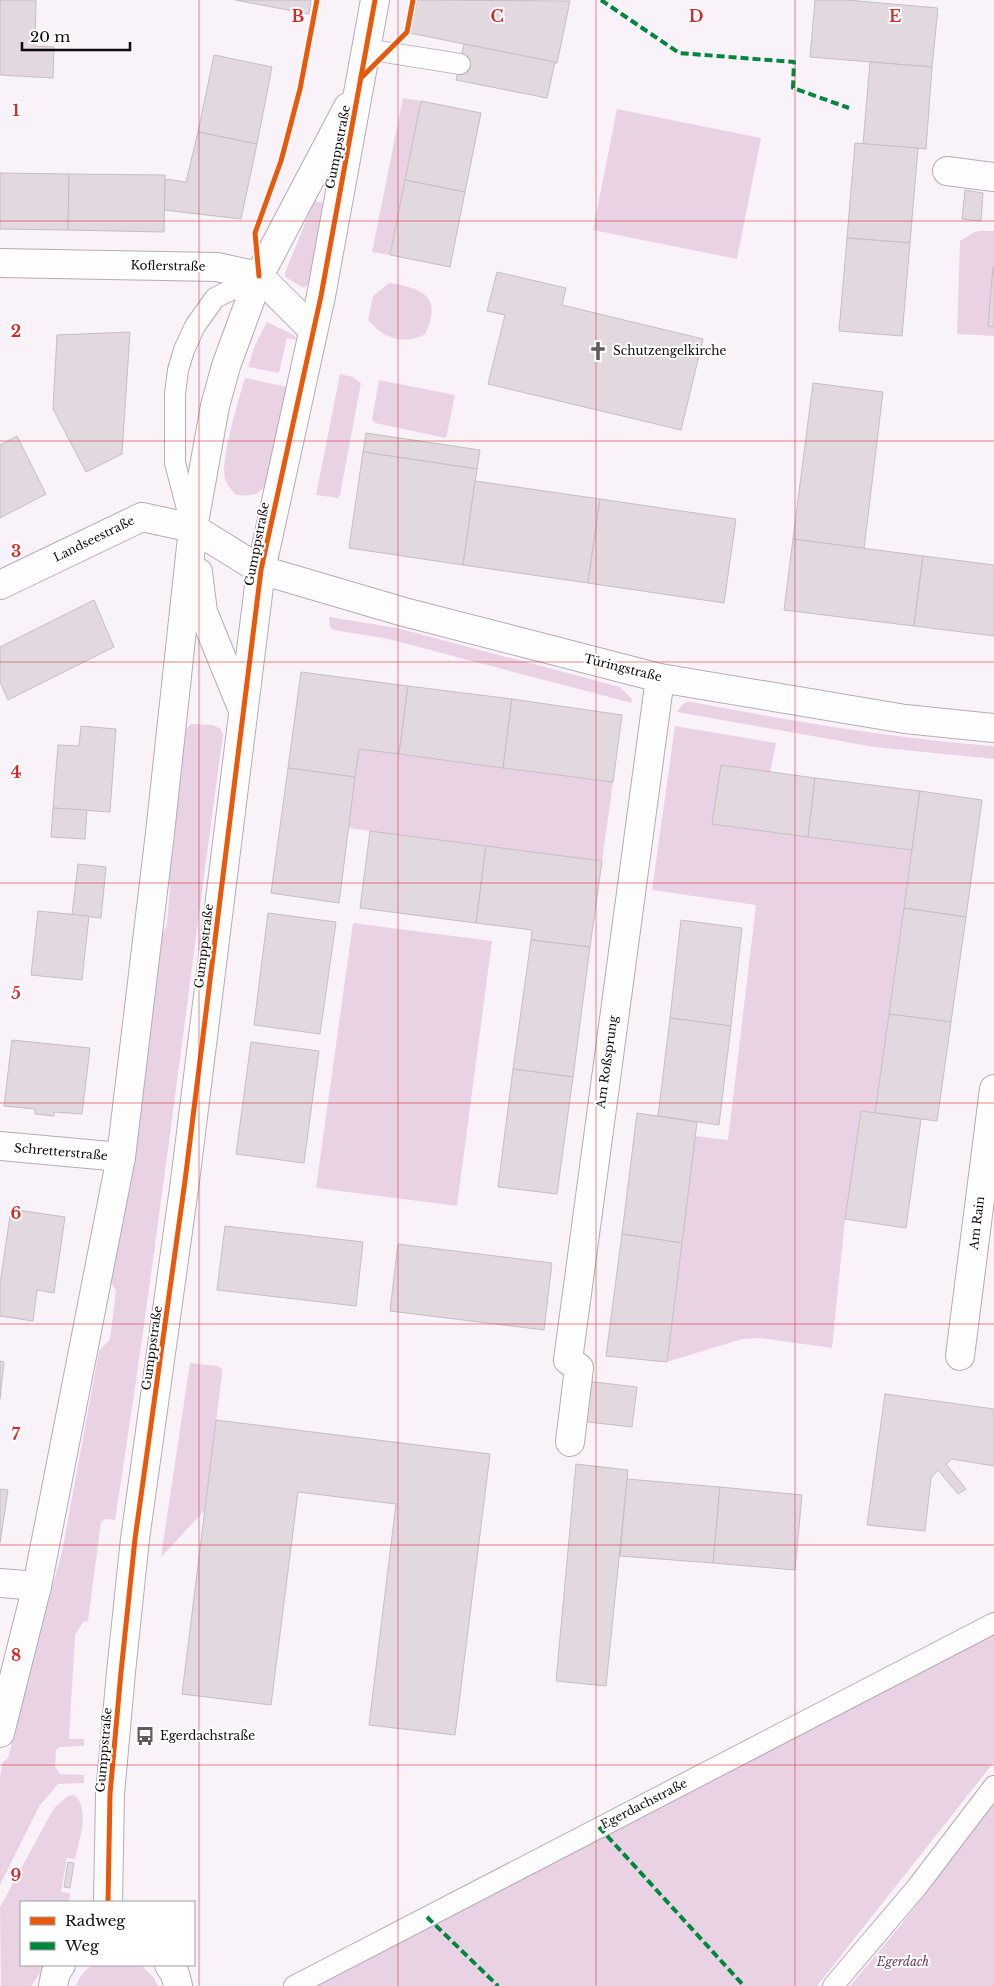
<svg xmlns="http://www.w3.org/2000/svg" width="994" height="1986" viewBox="0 0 994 1986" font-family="'Libre Baskerville',serif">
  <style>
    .green { fill: #ead2e5 }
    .building { fill: #e1d9df; stroke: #c5bec4 }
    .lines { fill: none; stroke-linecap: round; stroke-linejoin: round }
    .service-casing { stroke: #b3adb2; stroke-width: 22 }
    .minor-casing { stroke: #b3adb2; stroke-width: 30 }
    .service { stroke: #fefdfe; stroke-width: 20 }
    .minor { stroke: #fefdfe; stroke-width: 28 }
    .quiet { stroke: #00873e; stroke-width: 4; stroke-dasharray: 8 4; stroke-linecap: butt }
    .cycleway-casing { stroke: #fff; stroke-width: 8 }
    .cycleway { stroke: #e8590c; stroke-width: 5 }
    .grid { fill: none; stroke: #d62828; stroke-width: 1; stroke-opacity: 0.55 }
    .labels { text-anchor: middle; stroke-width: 4; stroke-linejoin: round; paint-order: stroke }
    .street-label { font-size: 12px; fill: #0f090e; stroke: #fff }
    .poi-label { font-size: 12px; fill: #0f090e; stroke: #fff; text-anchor: start }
    .park-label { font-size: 12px; font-style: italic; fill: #6b3663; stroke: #fff }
    .grid-label { font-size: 16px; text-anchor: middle; font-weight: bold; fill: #d62828; stroke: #fff; stroke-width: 4; stroke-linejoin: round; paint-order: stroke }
  </style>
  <rect width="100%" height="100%" fill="#faf2f9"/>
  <g class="green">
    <polygon points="403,98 421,101 390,255 372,252"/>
    <polygon points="617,109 761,138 737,259 593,230"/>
    <polygon points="314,201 326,203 310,283 304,288 285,277 285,273"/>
    <polygon points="980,231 994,231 994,267 988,326 994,327 994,336 957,334 960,241 975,232"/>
    <path d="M389,283c34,5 54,14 36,51 -21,12 -42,4 -57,-14l5,-24z"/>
    <polygon points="267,322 294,335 297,340 287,338 279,373 248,367 255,345"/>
    <polygon points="340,374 353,377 361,383 340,495 338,498 316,495"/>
    <path d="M245,378l42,9 -19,95c-9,14 -16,14 -32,13 -5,-5 -9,-10 -11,-16 -5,-19 14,-81 20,-101z"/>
    <polygon points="379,380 455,395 446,438 375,423 372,420"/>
    <polygon points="329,617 397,628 620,687 631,698 632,703 388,639 334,630 330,627"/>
    <path d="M686,702h6c99,19 199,36 300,44l2,1v12l-120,-12 -197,-35 5,-7z"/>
    <path d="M191,724l21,1 8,3 3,7c-36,262 -67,524 -108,785l-10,-1 -4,3 -13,99 -5,1 -8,13 -6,104h15v7l-24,1 -4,3 -1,16 5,8 24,1v8l-26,1 -18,21 -40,80v-109l3,-14 5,-4 9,-34 -1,-9 46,-163 37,-201 11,-12 6,-48 -6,-10 47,-336 10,-20 3,-39 -4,-11 18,-144z"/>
    <polygon points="675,726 776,743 770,772 721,766 713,824 912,850 875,1113 861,1111 845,1219 832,1348 760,1338 742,1339 667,1362 695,1136 728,1140 756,905 652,890"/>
    <polygon points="359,749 613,782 602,861 348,828"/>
    <polygon points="353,923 492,941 457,1206 316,1188"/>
    <polygon points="190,1363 217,1366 222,1369 222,1374 205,1510 161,1557"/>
    <polygon points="994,1631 994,1762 817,1986 313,1986"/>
    <path d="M74,1795c17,13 5,46 1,64l-8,-1 -6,34 9,1 -1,9h-48v63h25l-15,21h-30l-1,-79 54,-99 14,-12z"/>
    <polygon points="994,1801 994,1986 850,1986 901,1925"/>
    <path d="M93,1965h48l13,13 4,8h-82c3,-9 9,-17 17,-21z"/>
  </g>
  <g class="building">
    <polygon points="0,0 36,0 35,46 54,47 53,78 0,75"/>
    <polygon points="235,0 311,0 309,14"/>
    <polygon points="417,0 570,1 557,63 410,33"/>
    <polygon points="815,0 847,0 938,8 932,67 810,57"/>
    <polygon points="464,44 555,62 547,98 456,80"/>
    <polygon points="214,55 272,67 257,144 198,132"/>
    <polygon points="870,62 932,67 926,149 863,144"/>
    <polygon points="421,101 481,113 465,192 405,180"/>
    <polygon points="198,132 257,144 241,219 164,210 165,179 186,182"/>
    <polygon points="855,143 918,148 910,243 847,238"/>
    <polygon points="0,173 69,174 68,230 0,229"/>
    <polygon points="69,174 165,175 164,232 68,230"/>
    <polygon points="405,180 465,192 450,267 390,255"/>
    <polygon points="965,190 983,193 981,221 962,219"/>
    <polygon points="847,238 910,243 902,336 839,331"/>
    <polygon points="993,267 994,267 994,327 988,326"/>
    <polygon points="497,272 566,288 562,305 703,339 681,430 488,384 505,315 487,311"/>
    <polygon points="130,332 122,454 86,472 53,409 57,335"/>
    <polygon points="813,383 883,392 864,549 793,539"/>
    <polygon points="366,433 480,450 477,469 363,452"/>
    <polygon points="17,436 46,494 0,518 0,445"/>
    <polygon points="363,452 477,469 463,565 349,548"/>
    <polygon points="475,481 600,499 588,583 463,565"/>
    <polygon points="600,499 736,519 724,603 588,583"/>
    <polygon points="793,539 923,556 914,626 784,610"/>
    <polygon points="923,556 994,565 994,636 914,626"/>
    <polygon points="94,600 114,647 8,700 0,682 0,647"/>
    <polygon points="301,672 408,686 399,754 359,749 355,777 288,768"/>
    <polygon points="408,686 512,699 503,768 399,754"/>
    <polygon points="512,699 622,715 613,782 503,768"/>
    <polygon points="81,726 116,729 110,812 53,808 58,745 79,746"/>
    <polygon points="721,765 815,778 808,837 712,824"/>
    <polygon points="288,768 355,777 339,903 271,893"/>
    <polygon points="815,778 920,791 912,850 808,837"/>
    <polygon points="920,791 982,800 966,917 904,908"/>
    <polygon points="53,808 87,810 85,839 51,837"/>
    <polygon points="370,831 486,846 476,923 360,908"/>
    <polygon points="486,846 602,861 590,947 531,940 532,930 476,923"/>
    <polygon points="78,864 106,867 101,918 72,915"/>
    <polygon points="904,908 966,917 951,1022 889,1014"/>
    <polygon points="38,911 89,916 82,980 31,975"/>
    <polygon points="268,913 336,922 320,1034 254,1025"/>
    <polygon points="681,920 742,928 731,1026 670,1018"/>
    <polygon points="531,940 590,947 573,1077 513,1069"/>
    <polygon points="889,1014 951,1022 937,1121 875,1113"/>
    <polygon points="670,1018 731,1026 719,1125 658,1116"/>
    <polygon points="12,1040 90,1048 82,1114 54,1112 54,1116 35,1114 35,1109 4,1106"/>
    <polygon points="251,1042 319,1051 304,1163 236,1154"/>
    <polygon points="513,1069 573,1077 557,1194 498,1187"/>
    <polygon points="861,1111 921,1119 906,1228 845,1219"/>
    <polygon points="637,1113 697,1122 682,1243 622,1234"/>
    <polygon points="11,1209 65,1217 54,1293 37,1290 33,1321 0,1316 0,1284"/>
    <polygon points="225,1226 363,1242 356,1306 217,1290"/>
    <polygon points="622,1234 682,1243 667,1362 606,1356"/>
    <polygon points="398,1244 552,1263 544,1330 390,1311"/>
    <polygon points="0,1361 4,1362 0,1399"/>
    <polygon points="585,1381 637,1387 632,1427 579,1421"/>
    <polygon points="885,1394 994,1409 994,1466 952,1459 946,1464 966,1489 958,1494 938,1470 931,1478 925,1531 867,1525"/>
    <polygon points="216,1420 490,1454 455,1735 369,1725 396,1504 298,1492 271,1705 182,1694"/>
    <polygon points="576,1464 628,1470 606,1686 556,1681"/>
    <polygon points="627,1479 720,1487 713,1563 620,1556"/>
    <polygon points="720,1487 802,1495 795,1570 713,1563"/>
    <polygon points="0,1489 8,1490 0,1543"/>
    <polygon points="68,1862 74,1863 70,1888 64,1887"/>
  </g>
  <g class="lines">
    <g class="service-casing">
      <g id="service">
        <polyline points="366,49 460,64"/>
        <polyline points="191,524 175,463 175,394 178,370 184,350 195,326 215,298 259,276"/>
        <polyline points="294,1986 994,1623"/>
        <polyline points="833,1986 917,1887 994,1786"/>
      </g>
    </g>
    <g class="minor-casing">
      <g id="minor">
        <polyline points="947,171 994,177"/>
        <polyline points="0,263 217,267 259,276 313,330"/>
        <polyline points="198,572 203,612 242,708"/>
        <polyline points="0,585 142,517 193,528 261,570 404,612 660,678 905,719 994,728"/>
        <polyline points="0,1146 121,1157"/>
        <polyline points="960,1356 994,1089"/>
        <polyline points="570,1442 579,1368 568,1360 660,678"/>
        <polyline points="0,1583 37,1586"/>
        <polyline points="0,1733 37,1586 121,1157 160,833 193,528 215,406 226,366 259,276 348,107"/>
        <polyline points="108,1902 110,1794 121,1672 135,1539 185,1181 261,570 321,296 375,0"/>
        <polyline points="169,1965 175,1974 178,1986"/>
        <polyline points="53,1986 56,1972 61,1965"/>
      </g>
    </g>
    <use href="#service" class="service"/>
    <use href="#minor" class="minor"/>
    <g class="quiet">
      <polyline points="601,0 679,53 794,62 793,88 849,108"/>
      <polyline points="599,1827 744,1986"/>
      <polyline points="427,1917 498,1986"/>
    </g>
    <g class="cycleway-casing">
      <g id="cycleway">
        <polyline points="361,78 407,32 413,0"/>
        <polyline points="259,276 255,233 281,161 300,89 317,0"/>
        <polyline points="108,1902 110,1794 121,1672 135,1539 185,1181 261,570 321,296 375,0"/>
      </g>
    </g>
    <use href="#cycleway" class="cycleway"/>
  </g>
  <path class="grid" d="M199,0v1986M398,0v1986M596,0v1986M795,0v1986M0,221h994M0,441h994M0,662h994M0,883h994M0,1103h994M0,1324h994M0,1545h994M0,1765h994"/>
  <defs>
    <g id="church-bare" transform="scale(1.5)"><path d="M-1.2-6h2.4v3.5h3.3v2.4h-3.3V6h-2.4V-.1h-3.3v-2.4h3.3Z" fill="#615b60" stroke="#fff" stroke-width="2.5" paint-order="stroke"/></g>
    <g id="bus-bare" transform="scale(1.5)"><path d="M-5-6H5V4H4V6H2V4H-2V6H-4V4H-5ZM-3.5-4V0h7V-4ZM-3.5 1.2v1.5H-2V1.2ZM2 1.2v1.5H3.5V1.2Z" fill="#615b60" stroke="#fff" stroke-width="2.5" paint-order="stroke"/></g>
  </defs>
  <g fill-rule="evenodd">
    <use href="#church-bare" x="598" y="351"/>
    <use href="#bus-bare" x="145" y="1736"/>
  </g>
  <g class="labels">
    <g class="street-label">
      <text transform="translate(338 147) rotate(-79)" y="4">Gumppstraße</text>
      <text transform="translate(168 266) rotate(1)" y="4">Koflerstraße</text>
      <text transform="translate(94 539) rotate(-26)" y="4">Landseestraße</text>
      <text transform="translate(257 544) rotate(-79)" y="4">Gumppstraße</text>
      <text transform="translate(623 668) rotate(14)" y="4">Türingstraße</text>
      <text transform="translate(204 946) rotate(-83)" y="4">Gumppstraße</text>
      <text transform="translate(607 1062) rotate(-82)" y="4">Am Roßsprung</text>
      <text transform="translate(61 1152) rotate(5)" y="4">Schretterstraße</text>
      <text transform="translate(977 1223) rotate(-83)" y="4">Am Rain</text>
      <text transform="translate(152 1348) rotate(-82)" y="4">Gumppstraße</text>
      <text transform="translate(104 1750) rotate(-85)" y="4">Gumppstraße</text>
      <text transform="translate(644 1804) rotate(-27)" y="4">Egerdachstraße</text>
    </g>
    <g class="poi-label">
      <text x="613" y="355">Schutzengelkirche</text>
      <text x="160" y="1740">Egerdachstraße</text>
    </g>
    <g class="park-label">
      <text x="903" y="1966">Egerdach</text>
    </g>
  </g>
  <g class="grid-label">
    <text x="298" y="22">B</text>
    <text x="497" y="22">C</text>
    <text x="696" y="22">D</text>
    <text x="895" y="22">E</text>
    <text x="16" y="116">1</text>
    <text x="16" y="337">2</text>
    <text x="16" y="557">3</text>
    <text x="16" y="778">4</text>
    <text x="16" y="999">5</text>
    <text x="16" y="1219">6</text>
    <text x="16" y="1440">7</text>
    <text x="16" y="1661">8</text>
    <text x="16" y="1881">9</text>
  </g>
  <rect x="20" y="1901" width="175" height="65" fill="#ffffff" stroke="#9f9d9f"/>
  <rect x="30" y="1917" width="25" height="8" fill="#e8590c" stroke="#9f9d9f"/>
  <text x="65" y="1926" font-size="15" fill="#0f090e">Radweg</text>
  <rect x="30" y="1942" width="25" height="8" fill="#00873e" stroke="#9f9d9f"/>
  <text x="65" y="1951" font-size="15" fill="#0f090e">Weg</text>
  <path d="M22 42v8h108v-8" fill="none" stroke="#0f090e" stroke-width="2.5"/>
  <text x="30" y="42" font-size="15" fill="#0f090e" stroke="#ffffff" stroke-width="4" paint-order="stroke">20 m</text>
</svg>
